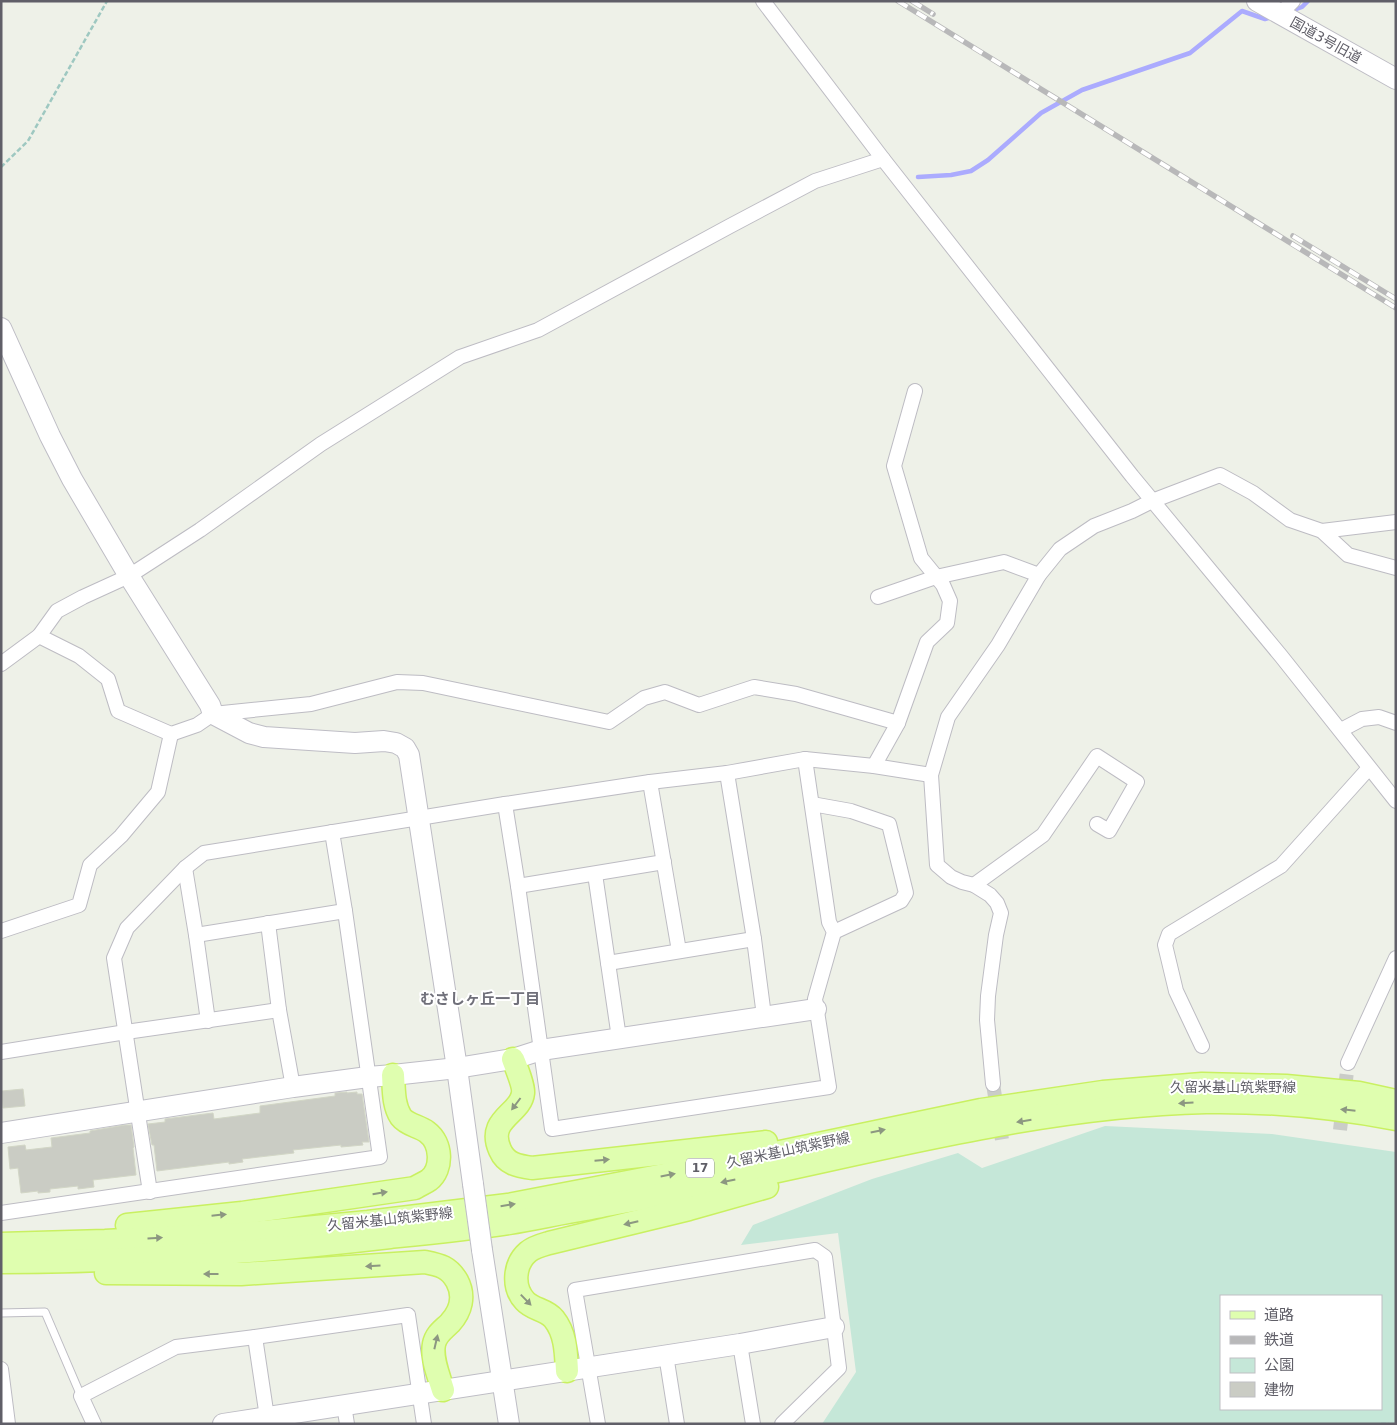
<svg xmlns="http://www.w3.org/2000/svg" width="1397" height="1425" viewBox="0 0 1397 1425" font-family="'DejaVu Sans','Noto Sans JP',sans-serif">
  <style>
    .green { fill: #c5e7d8; fill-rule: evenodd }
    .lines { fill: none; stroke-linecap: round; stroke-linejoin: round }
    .stream { stroke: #ababfe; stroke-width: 4.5 }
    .building { fill: #caccc4; stroke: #d2d6c6 }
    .street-tunnel { stroke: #caccc8; stroke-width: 14; stroke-dasharray: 14 7; stroke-linecap: butt }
    .lane-casing { stroke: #bdbcc3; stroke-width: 9 }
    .street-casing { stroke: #bdbcc3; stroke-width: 16 }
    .secondary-casing { stroke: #bebdc5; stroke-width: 22 }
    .primary-casing { stroke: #c9f061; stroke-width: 25 }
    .path { stroke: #9ec8c1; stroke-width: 2.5; stroke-dasharray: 5 2.5; stroke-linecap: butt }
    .lane { stroke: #fff; stroke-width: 7 }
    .street { stroke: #fff; stroke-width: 14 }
    .secondary { stroke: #fff; stroke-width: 20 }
    .primary { stroke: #dffeaf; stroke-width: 22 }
    .rail-casing { stroke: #b8b8b9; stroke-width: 5.5 }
    .rail { stroke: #fff; stroke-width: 4; stroke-dasharray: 11; stroke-linecap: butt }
    .secondary-bridge-casing { stroke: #bebdc5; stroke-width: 22; stroke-linecap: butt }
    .secondary-bridge { stroke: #fff; stroke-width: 20 }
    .oneway { fill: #8c9781 }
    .labels { text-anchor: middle; stroke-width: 4; stroke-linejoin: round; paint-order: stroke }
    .shield { fill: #fff; stroke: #908f95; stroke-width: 1 }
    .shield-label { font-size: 12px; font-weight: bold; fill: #605f68 }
    .street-label { font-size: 14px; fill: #605f68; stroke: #fff }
    .neighbourhood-label { font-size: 15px; font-weight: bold; fill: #70707a; stroke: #fff }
  </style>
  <rect width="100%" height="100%" fill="#eef1e8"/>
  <path class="green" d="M1105,1126l167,8 124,18v272h-574l34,-52 -18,-139 -97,12 12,-20 119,-46 86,-26 24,15zM1221,1296h160v113h-160z"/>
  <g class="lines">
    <g class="stream">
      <polyline points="1288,12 1302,7 1308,1"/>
      <polyline points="918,177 951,175 971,171 988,160 1041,113 1082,90 1190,53 1242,11 1265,19 1271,17"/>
    </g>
  </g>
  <g class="building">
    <polygon points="23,1089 25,1106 3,1108 2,1091"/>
    <polygon points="347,1092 347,1093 357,1092 357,1094 362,1094 369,1142 362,1142 363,1145 341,1147 341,1145 293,1150 294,1153 242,1159 243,1162 229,1164 229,1162 157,1171 154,1145 152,1145 148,1124 165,1122 165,1119 213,1113 214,1119 260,1113 260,1106 335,1096 335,1093"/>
    <polygon points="125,1125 131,1125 134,1147 133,1148 136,1175 93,1180 94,1187 78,1189 78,1186 50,1189 50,1192 38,1193 38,1191 21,1193 18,1168 10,1169 8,1147 25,1145 26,1150 52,1147 51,1138 90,1133 90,1131"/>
  </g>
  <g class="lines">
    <g class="street-tunnel">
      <polyline points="993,1084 1003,1146"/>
      <polyline points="1340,1130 1348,1063"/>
    </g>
    <g class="lane-casing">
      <polyline id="lane" points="1,1313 45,1312 81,1396"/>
    </g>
    <g class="street-casing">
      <g id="street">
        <polyline points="763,1 883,159 1132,476 1281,656 1396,801"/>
        <polyline points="1280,14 1293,1"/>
        <polyline points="1322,531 1396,522"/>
        <polyline points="878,597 936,577 1004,562 1039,575"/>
        <polyline points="39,636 79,656 108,679 118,711 171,734 197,725 213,714 311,704 397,682 423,683 609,722 644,698 665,692 699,705 754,687 796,694 898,723"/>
        <polyline points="1,664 39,636 57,611 83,597 129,576 200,530 321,444 460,357 538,330 730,226 815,181 883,159"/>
        <polyline points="1341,730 1362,719 1379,717 1396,723"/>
        <polyline points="874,766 898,723 927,642 947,623 950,601 943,585 921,558 894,466 915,391"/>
        <polyline points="727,773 754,939 764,1016"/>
        <polyline points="650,782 679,951"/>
        <polyline points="505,804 518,886 552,1129 829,1087 815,999 834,932 829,922 805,759"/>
        <polyline points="812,804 851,811 889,824 906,893 901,901 834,932"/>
        <polyline points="185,868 196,935 208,1021"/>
        <polyline points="595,874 619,1038"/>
        <polyline points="974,885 1043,835 1097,756 1137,782 1109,831 1097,824"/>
        <polyline points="518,886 664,862"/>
        <polyline points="268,923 279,1010 293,1087"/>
        <polyline points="1,931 79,905 90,865 121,836 158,792 171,734"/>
        <polyline points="196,935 345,911"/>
        <polyline points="608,963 754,939"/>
        <polyline points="1202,1046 1176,991 1165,945 1169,934 1281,866 1369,768"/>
        <polyline points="1,1052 126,1032 279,1010"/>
        <polyline points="1348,1063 1396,958"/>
        <polyline points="993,1084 987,1020 988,996 996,935 1001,913 997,903 990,895 974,885 962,882 951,877 937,865 931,775 948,717 998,645 1039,575 1060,549 1094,526 1132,511 1152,501 1220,475 1253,493 1290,520 1322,531 1348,555 1396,568"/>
        <polyline points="150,1192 114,958 127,928 185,868 204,853 505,804 650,782 727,773 805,759 874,766 931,775"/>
        <polyline points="1,1213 380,1157 345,911 332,832"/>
        <polyline points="255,1337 268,1424"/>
        <polyline points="740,1344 753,1424"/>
        <polyline points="666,1355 677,1424"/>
        <polyline points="1,1369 8,1424"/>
        <polyline points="344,1405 347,1424"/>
        <polyline points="94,1424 81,1396 176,1347 255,1337 408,1315 424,1424"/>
        <polyline points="598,1424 575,1290 815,1250 825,1257 839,1368 782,1424"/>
      </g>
    </g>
    <g class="secondary-casing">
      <g id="secondary">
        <polyline points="1257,1 1396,79"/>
        <polyline points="1,328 50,436 72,479 129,576 210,705 213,714 249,733 264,737 355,743 384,741 396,743 405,748 409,755 457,1068 473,1184"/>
        <polyline points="1,1133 293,1087 368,1077 393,1075 457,1068 513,1059 541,1050 816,1009"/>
        <polyline points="482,1250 509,1424"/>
        <polyline points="223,1424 740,1344 834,1327"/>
      </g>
    </g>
    <g class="primary-casing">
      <g id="primary">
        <path d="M513,1059c3,8 11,27 10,34 -2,21 -37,26 -23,57 6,14 18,16 32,18l234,-26"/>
        <path d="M127,1225l115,-12 173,-25c4,-3 10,-5 14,-8 14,-11 13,-37 -2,-48 -8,-6 -20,-7 -26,-15 -8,-12 -7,-28 -8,-42"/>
        <polyline points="1,1244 105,1241 240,1234 368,1222 508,1205 732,1162 981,1110 1103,1092 1202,1084 1286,1086 1359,1093 1396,1101"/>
        <path d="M1,1262c130,0 260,-10 389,-25 39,-4 79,-8 119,-14 26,-4 51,-10 77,-14 30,-6 60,-11 90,-17 175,-33 351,-86 530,-90 63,-1 127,5 190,17"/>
        <path d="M106,1273l135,1 184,-12c15,3 24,5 32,19 8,15 4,30 -7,42 -7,7 -14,11 -16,21 -3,15 5,32 9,46"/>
        <path d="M567,1371c-1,-18 -1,-37 -13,-52 -8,-10 -21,-9 -29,-18 -13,-14 -11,-37 3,-49 6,-5 14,-7 21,-9l140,-34 78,-22"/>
      </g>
    </g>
    <g class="path">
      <polyline points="1,167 28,141 107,1"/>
      <polyline points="1381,1424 1389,1424"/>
    </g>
    <use href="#lane" class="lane"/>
    <use href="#street" class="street"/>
    <use href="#secondary" class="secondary"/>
    <use href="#primary" class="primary"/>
    <g class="rail-casing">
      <g id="rail">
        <polyline points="898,1 1396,308"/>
        <polyline points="912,1 933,14"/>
        <polyline points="1293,236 1396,299"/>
      </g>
    </g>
    <use href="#rail" class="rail"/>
    <g class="secondary-bridge-casing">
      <polyline id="secondary-bridge" points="473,1184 482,1250"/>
    </g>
    <use href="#secondary-bridge" class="secondary-bridge"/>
  </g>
  <defs><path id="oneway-solid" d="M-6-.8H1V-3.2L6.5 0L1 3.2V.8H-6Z" transform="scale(1.25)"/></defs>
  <g class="oneway">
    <use href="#oneway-solid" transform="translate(1186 1103) rotate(177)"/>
    <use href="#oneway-solid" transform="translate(516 1104) rotate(127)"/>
    <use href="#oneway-solid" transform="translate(1348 1110) rotate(-174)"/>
    <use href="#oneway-solid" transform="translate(1024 1121) rotate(171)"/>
    <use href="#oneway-solid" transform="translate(878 1131) rotate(-12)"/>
    <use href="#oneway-solid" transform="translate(602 1160) rotate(-5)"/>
    <use href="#oneway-solid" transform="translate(668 1175) rotate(-11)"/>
    <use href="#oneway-solid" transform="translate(728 1181) rotate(168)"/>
    <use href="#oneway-solid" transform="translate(380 1193) rotate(-9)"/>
    <use href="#oneway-solid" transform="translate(508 1205) rotate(-9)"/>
    <use href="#oneway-solid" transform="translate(219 1215) rotate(-6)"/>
    <use href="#oneway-solid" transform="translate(631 1223) rotate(167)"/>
    <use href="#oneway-solid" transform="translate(155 1238) rotate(-3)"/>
    <use href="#oneway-solid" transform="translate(373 1266) rotate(176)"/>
    <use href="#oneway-solid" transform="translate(211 1274) rotate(-180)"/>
    <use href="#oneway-solid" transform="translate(526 1300) rotate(46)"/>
    <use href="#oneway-solid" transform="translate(436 1342) rotate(-77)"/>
  </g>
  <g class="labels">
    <rect class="shield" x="686" y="1158.5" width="28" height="19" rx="4"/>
    <g class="shield-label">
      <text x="700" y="1172">17</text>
    </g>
    <g class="street-label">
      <text transform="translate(1326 40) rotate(29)" y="5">国道3号旧道</text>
      <text x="1233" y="1092">久留米基山筑紫野線</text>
      <text transform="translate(788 1150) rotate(-12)" y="5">久留米基山筑紫野線</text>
      <text transform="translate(390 1219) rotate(-6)" y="5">久留米基山筑紫野線</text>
    </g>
    <g class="neighbourhood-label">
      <text x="480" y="1004">むさしヶ丘一丁目</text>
    </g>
  </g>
  <rect width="1397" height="1425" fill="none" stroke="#605f68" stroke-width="5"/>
  <rect x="1220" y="1295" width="162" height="115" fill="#ffffff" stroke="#bfbfc3"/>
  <rect x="1230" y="1311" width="25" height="8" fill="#dffeaf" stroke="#bfbfc3"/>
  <text x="1264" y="1320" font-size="15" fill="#605f68">道路</text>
  <rect x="1230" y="1336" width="25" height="8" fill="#b8b8b9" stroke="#bfbfc3"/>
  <text x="1264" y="1345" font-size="15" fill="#605f68">鉄道</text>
  <rect x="1230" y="1358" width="25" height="15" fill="#c5e7d8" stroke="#bfbfc3"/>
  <text x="1264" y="1370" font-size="15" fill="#605f68">公園</text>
  <rect x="1230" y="1382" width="25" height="15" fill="#caccc4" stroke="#bfbfc3"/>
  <text x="1264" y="1395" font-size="15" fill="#605f68">建物</text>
</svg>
